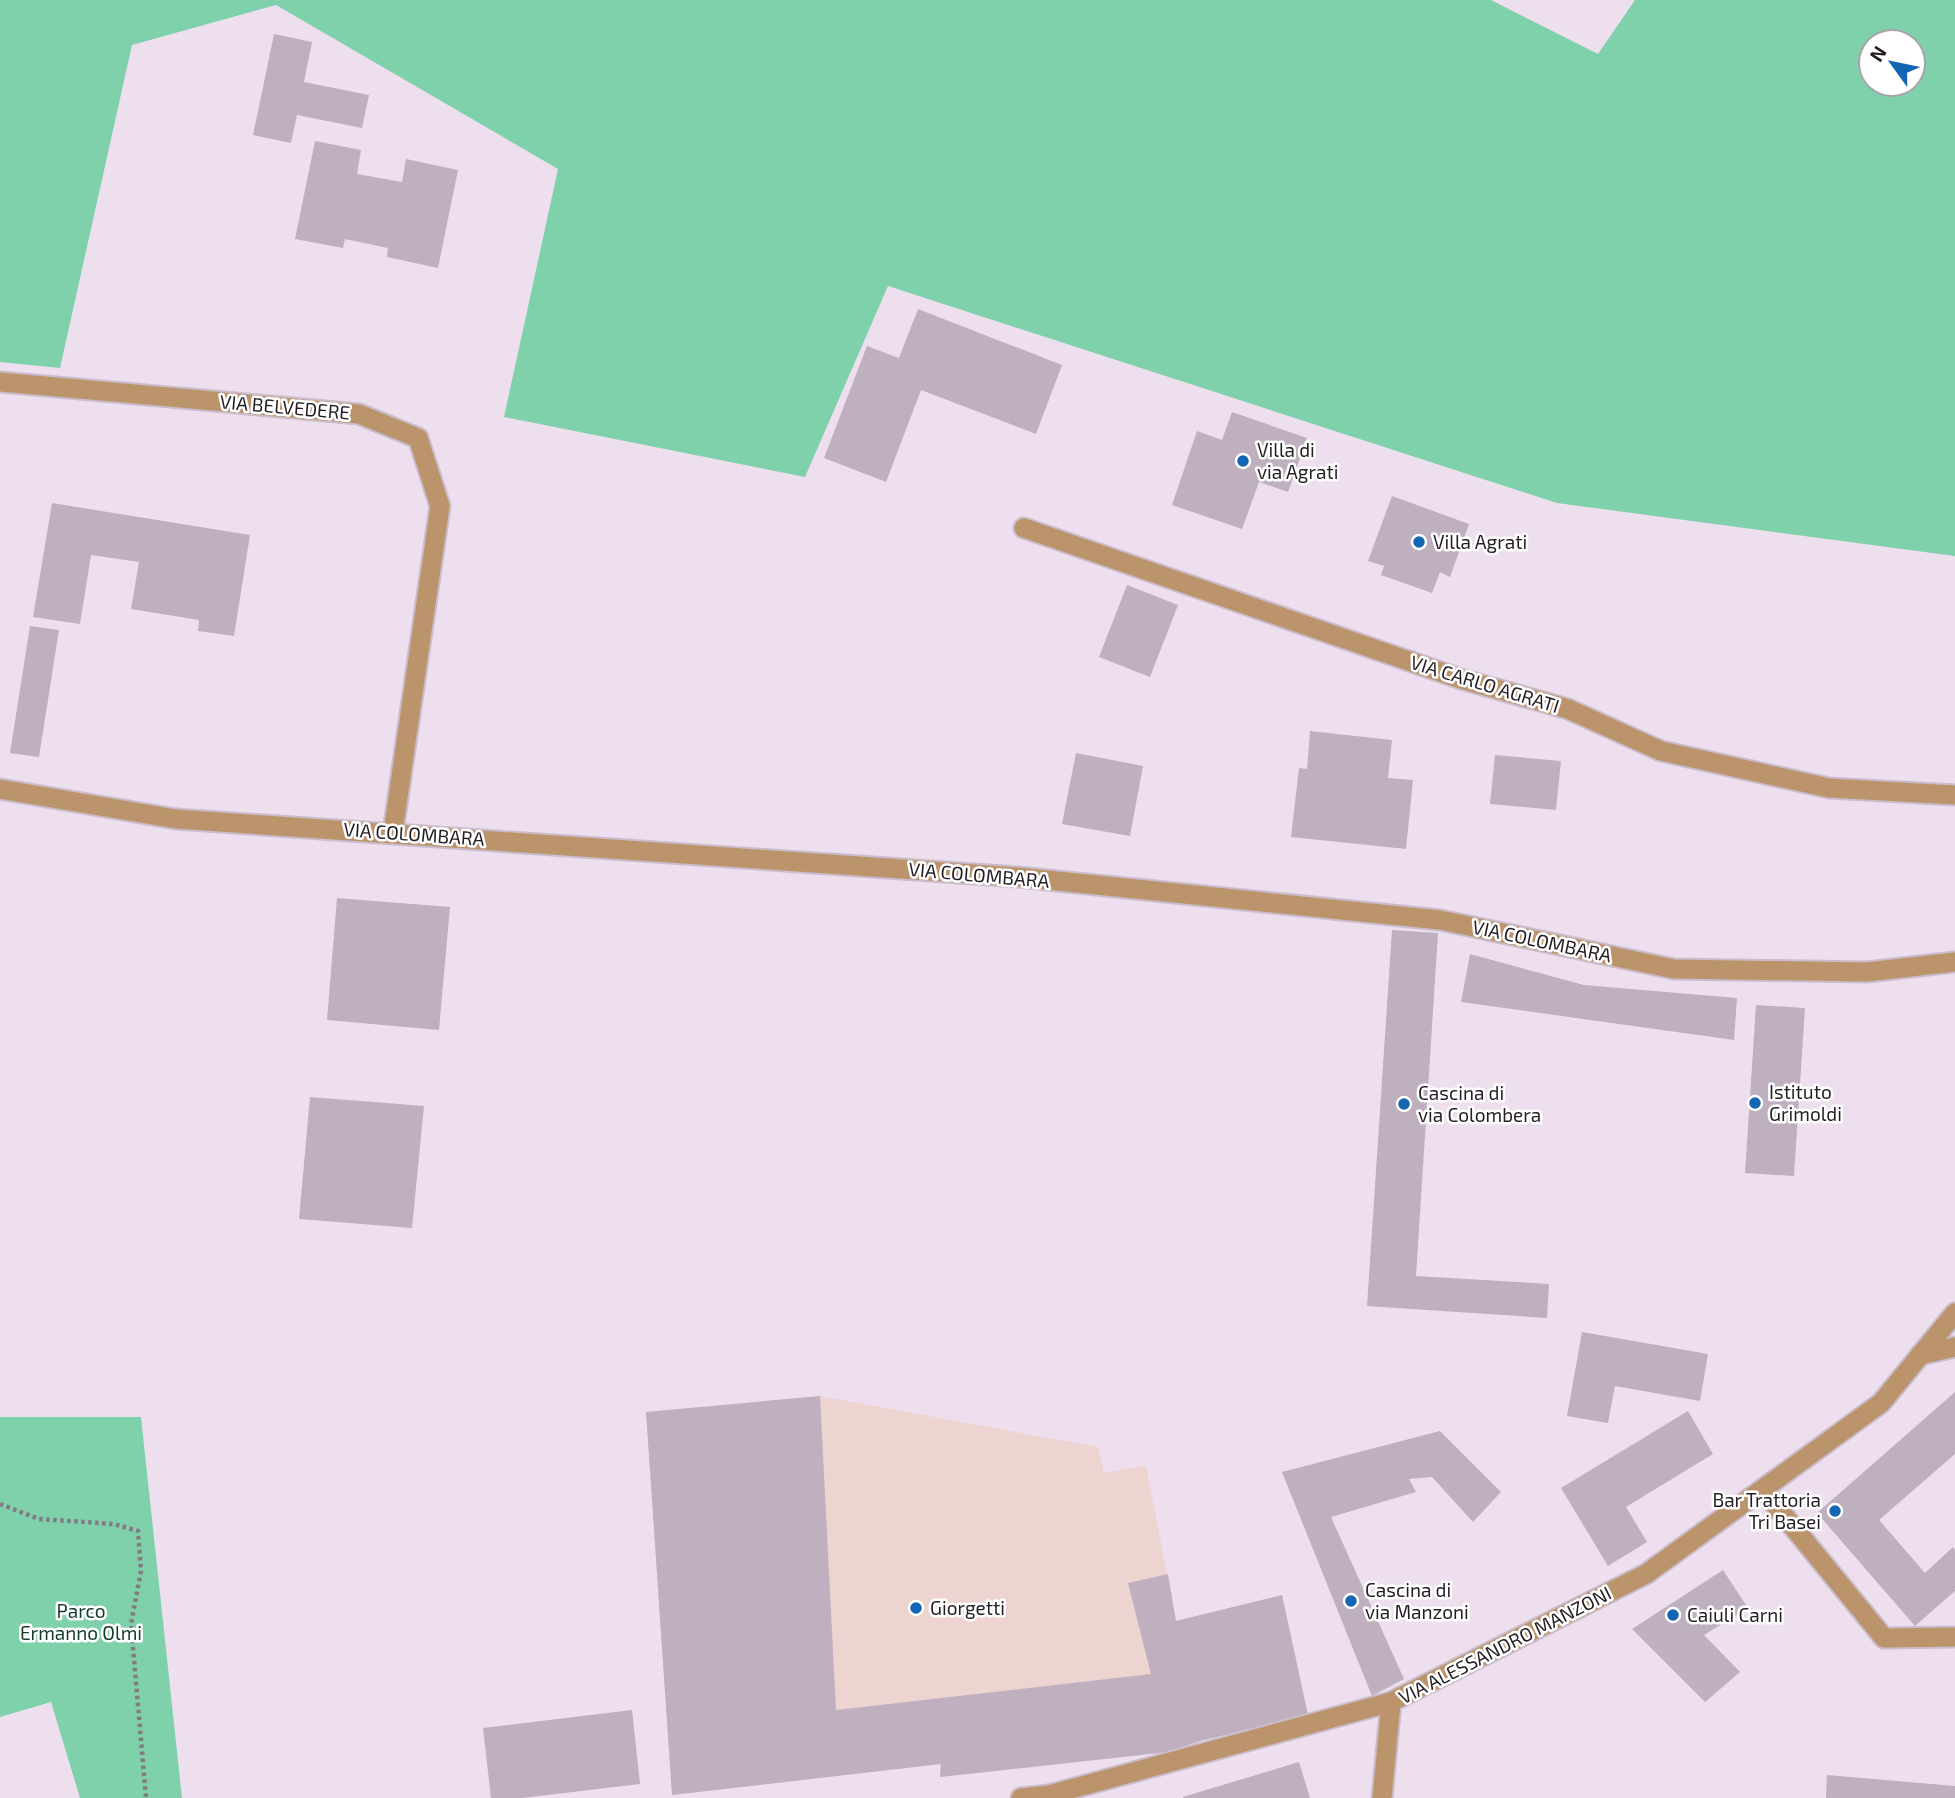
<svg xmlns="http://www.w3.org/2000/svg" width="1955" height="1798" viewBox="0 0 1955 1798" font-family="'Exo 2',sans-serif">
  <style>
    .industrial { fill: #eed4d1 }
    .green { fill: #7fd1ab; fill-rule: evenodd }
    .building { fill: #beb0bf }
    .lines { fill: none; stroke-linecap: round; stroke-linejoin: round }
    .minor-casing { stroke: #cabcca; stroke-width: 23 }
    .path { stroke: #847a84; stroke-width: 4.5; stroke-dasharray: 3.5 3.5; stroke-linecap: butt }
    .minor { stroke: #bb946c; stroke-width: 19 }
    .poi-dot { fill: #1465b3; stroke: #fff; stroke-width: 2.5 }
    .labels { text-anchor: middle; stroke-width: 5; stroke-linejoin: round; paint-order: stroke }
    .street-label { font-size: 19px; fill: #241e24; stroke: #fff }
    .poi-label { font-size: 19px; fill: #241e24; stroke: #fff; text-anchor: start }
    .park-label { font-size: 19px; fill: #163b2b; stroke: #fff }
  </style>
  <rect width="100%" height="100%" fill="#eedfef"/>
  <polygon class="industrial" points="820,1396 1098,1447 1104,1473 1146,1465 1176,1621 1282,1595 1308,1715 1201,1741 1168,1752 940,1777 940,1764 672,1795 646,1412"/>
  <g class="green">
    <path d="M0,0h1491l107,54 37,-54h320v556l-398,-53 -669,-217 -83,191 -301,-60 54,-248 -282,-164 -144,40 -72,323 -60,-6zM1913,42v42h-42v-42z"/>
    <polygon points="0,1417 141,1417 182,1798 80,1798 51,1702 0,1717"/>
  </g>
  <g class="building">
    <polygon points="274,34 312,42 304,82 369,95 362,128 297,115 291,143 253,135"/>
    <polygon points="315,141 361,150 357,174 402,182 406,159 458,170 438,268 387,257 388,248 345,239 343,248 295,239"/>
    <polygon points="918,309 1062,365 1036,434 921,390 886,482 824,458 867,346 899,358"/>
    <polygon points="1232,412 1307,438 1288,492 1259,482 1242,529 1172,505 1197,431 1222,440"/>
    <polygon points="1392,496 1469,524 1450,577 1440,572 1432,593 1381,575 1384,566 1368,561"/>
    <polygon points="52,503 250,535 234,636 198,631 199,620 131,609 139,562 91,555 80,624 33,617"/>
    <polygon points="1127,585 1178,605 1150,677 1099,657"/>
    <polygon points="30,626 59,630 39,757 10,753"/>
    <polygon points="1310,731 1392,740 1388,778 1413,780 1406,849 1291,837 1299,768 1307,769"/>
    <polygon points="1076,753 1143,766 1130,836 1062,824"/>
    <polygon points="1495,755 1561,761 1556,810 1490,804"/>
    <polygon points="337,898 450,907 439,1030 327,1020"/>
    <polygon points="1392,930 1438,933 1416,1276 1549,1284 1547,1318 1367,1306"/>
    <polygon points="1470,954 1584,985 1737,998 1734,1040 1461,1002"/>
    <polygon points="1756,1005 1805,1008 1794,1176 1745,1173"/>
    <polygon points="310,1097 424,1106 412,1228 299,1219"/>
    <polygon points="1582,1332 1708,1354 1700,1401 1615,1386 1608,1423 1567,1416"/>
    <polygon points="1955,1392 1955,1454 1879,1520 1925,1573 1953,1547 1955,1550 1955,1591 1915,1626 1817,1513"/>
    <polygon points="820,1396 836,1710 1151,1674 1128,1583 1168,1574 1176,1621 1282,1595 1308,1715 1200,1741 1168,1752 940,1777 941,1764 672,1795 646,1412"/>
    <polygon points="1688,1411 1713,1454 1626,1507 1647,1542 1608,1566 1561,1488"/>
    <polygon points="1440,1431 1501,1492 1473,1522 1432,1477 1409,1479 1416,1492 1331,1517 1404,1679 1372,1696 1282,1472"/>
    <polygon points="1723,1570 1748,1608 1704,1635 1740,1672 1705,1702 1632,1629"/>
    <polygon points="632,1710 640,1784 522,1798 491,1798 483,1728"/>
    <polygon points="1299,1762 1310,1798 1183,1798 1183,1797"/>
    <polygon points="1827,1775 1955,1786 1955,1798 1826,1798"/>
  </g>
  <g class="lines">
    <g class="minor-casing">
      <g id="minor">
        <polyline points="0,382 359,414 418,438 440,506 393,832"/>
        <polyline points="1024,528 1461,679 1568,709 1661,751 1829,788 1955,795"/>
        <polyline points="0,789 176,819 1018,877 1440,920 1674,969 1867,972 1955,962"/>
        <polyline points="1920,1355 1955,1347"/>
        <polyline points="1763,1490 1884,1638 1955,1637"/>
        <polyline points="1021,1798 1049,1795 1391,1702 1646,1574 1881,1403 1955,1313"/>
        <polyline points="1382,1798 1391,1702"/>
      </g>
    </g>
    <polyline class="path" points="0,1504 39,1519 114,1524 138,1531 141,1571 131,1624 146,1798"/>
    <use href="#minor" class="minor"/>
  </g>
  <g class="poi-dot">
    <circle cx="1243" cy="461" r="7"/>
    <circle cx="1419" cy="542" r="7"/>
    <circle cx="1755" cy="1103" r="7"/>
    <circle cx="1404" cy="1104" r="7"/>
    <circle cx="1835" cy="1511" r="7"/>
    <circle cx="1351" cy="1601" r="7"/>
    <circle cx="916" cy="1608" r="7"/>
    <circle cx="1673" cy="1615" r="7"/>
  </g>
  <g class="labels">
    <g class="street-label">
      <text transform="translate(285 407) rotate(5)" y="7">VIA BELVEDERE</text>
      <text transform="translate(1485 684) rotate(17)" y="7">VIA CARLO AGRATI</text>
      <text transform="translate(414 834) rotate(4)" y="7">VIA COLOMBARA</text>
      <text transform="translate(979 875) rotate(5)" y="7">VIA COLOMBARA</text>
      <text transform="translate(1542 941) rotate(12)" y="7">VIA COLOMBARA</text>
      <text transform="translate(1505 1645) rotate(-27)" y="7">VIA ALESSANDRO MANZONI</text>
    </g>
    <g class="poi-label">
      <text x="1257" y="457">Villa di<tspan x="1257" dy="22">via Agrati</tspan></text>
      <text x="1433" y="549">Villa Agrati</text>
      <text x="1769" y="1099">Istituto<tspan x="1769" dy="22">Grimoldi</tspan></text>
      <text x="1418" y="1100">Cascina di<tspan x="1418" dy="22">via Colombera</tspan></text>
      <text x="1821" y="1507" text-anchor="end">Bar Trattoria<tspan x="1821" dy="22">Tri Basei</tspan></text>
      <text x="1365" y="1597">Cascina di<tspan x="1365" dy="22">via Manzoni</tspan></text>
      <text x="930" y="1615">Giorgetti</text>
      <text x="1687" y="1622">Caiuli Carni</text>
    </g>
    <g class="park-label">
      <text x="81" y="1618">Parco<tspan x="81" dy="22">Ermanno Olmi</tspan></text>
    </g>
  </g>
  <g transform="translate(1892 63) rotate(303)"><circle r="33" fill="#ffffff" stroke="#a7a5a7" stroke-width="2"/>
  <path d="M0-5L12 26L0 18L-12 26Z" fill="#1465b3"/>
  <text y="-10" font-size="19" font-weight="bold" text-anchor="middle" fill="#241e24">N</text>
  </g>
</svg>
